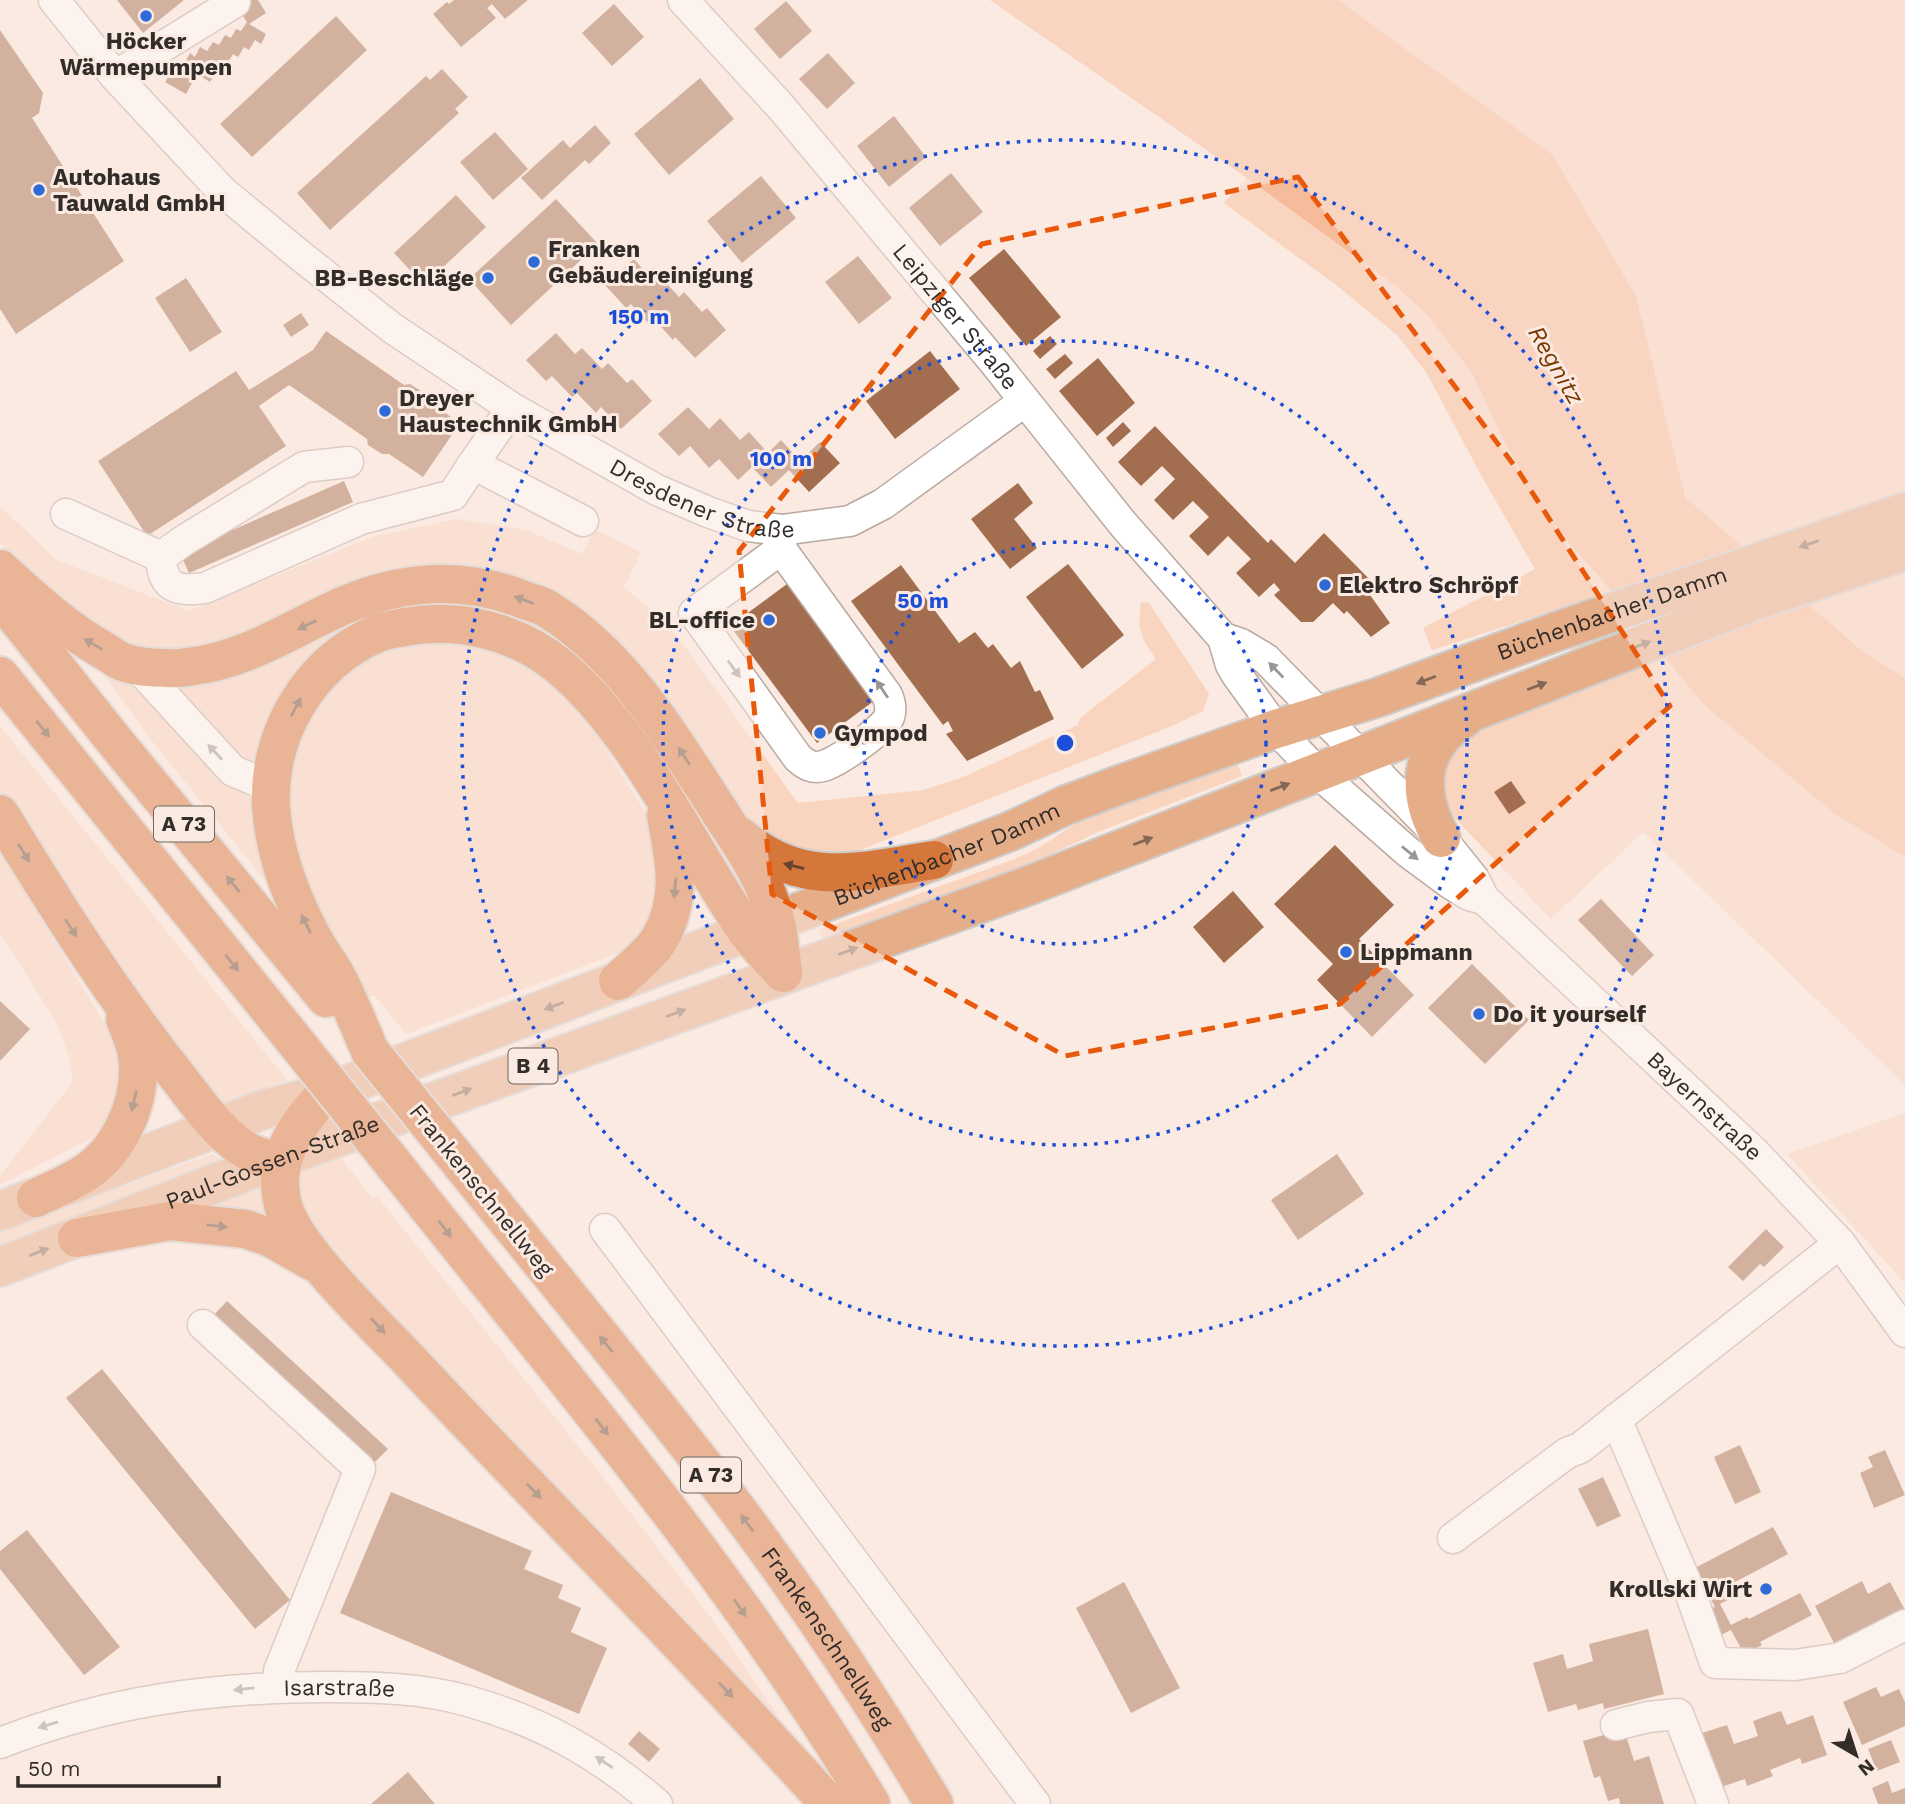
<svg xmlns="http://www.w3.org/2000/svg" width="1905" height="1804" viewBox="0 0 1905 1804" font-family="'Work Sans',sans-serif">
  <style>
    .green { fill: #f9d4bf }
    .water { fill: #f5bb9a }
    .building { fill: #a36e4f }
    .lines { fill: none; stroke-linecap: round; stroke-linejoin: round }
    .minor-casing { stroke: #b8a9a1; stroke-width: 33 }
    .major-casing { stroke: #cecdcc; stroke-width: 42 }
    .highway-casing { stroke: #cecdcc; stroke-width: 42 }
    .minor { stroke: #fff; stroke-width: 30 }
    .major { stroke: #e6ad89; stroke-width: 38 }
    .highway { stroke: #d5773b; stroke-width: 38 }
    .highway-bridge-casing { stroke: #cecdcc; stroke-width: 42; stroke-linecap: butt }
    .highway-bridge { stroke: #d5773b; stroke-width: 38 }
    .oneway { fill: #846755 }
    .oneway2 { fill: #64432f }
    .oneway3 { fill: #999694 }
    .marked { fill: none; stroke: #e8590c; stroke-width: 5; stroke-dasharray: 14 9; stroke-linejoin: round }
    .ring { fill: none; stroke: #1d4ed8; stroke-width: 3.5; stroke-dasharray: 3.5 7 }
    .poi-dot { fill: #2d6bd9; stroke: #faeae1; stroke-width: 2.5 }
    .labels { text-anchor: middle; stroke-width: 6; stroke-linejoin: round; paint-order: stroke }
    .shield { fill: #faeae1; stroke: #6f6661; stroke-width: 2 }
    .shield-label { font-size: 21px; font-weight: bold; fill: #332d2a }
    .poi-label { font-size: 23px; font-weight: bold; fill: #332d2a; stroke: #faeae1; text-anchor: start }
    .street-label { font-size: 23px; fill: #332d2a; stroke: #faeae1 }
    .water-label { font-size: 24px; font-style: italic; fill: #7c3801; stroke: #faeae1 }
    .centre { fill: #1d4ed8; stroke: #faeae1; stroke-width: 3.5 }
    .ring-label { font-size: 21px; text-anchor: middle; font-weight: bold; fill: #1d4ed8; stroke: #faeae1; stroke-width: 6; stroke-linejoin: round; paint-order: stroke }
  </style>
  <rect width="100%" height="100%" fill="#faeae1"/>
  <g class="green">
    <polygon points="1338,0 1905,0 1905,678 1861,650 1684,497 1636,296 1553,155"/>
    <path d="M1247,178l150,109 31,29 44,57 32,68 33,60 27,37 39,43 100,123 132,110 70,43v228l-262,-253 -92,87 -101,-106c-11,-26 -2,-32 -4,-56l38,-32 101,-37 -29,-78 -124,40 -9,-22 112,-59 -53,-92 -56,-105 -28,-36 -58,-48 -116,-85z"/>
    <path d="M0,506l57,54 132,51 183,-74 85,-18 68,11 58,24 11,-25 47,23 -17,35 45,38 129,178 125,-13 38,-12 117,-53 2,-7 76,-59c-16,-22 -19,-30 -15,-57l8,1 60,91 -6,17 -31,15 -324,129 -53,-2 -52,-33 -75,-114 -194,-135 -229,69 -87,13 -38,-8 -93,-69 -27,-34z"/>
    <polygon points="446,595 441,607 376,620 261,769 241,766 164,681 369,611"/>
    <polygon points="462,637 540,668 589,723 651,821 663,901 633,947 406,1034 374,995 364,999 311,910 282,786 317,695 383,647"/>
    <polygon points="102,672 134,679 260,801 272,889 153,742"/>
    <polygon points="0,726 287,1080 217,1105 49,871 0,792"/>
    <polygon points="1237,763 1242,776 1098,832 1009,874 848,933 822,939 819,930 1015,859 1040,847 1078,822"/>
    <path d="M0,852l113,185c11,43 9,67 -21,101l-92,47v-9l73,-94 -5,-28 -11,-31 -57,-90z"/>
    <polygon points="1905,1113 1905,1283 1787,1154"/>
    <polygon points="212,1154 224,1162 0,1249 0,1231"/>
    <polygon points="338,1154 373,1199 377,1196 602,1476 709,1615 785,1726 795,1747 312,1230 300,1210 298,1169"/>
    <polygon points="262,1184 273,1219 203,1205"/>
  </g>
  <polygon class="water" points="990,0 1338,0 1553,155 1636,296 1685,497 1861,650 1905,678 1905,857 1835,814 1703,704 1603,581 1564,538 1537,501 1504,441 1472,373 1428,316 1397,287 1247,178"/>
  <g class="building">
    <polygon points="117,0 184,0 143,33"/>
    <polygon points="248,0 258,0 266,13 249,24 266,34 261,44 255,40 249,50 244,47 238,57 233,54 227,64 222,61 210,82 197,74 186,94 165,82 178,61 184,64 190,53 195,57 200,47 207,51 213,42 219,45 225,35 231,38 236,29 241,31 247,22 237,7"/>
    <polygon points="454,0 528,0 505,19 492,4 487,8 496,18 461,47 433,14 447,2 449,4"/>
    <polygon points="786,1 812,31 780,59 754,29"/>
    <polygon points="614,4 644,37 612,66 582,33"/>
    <polygon points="336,16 367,50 252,157 220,124"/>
    <polygon points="0,30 43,93 39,113 32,118 124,261 16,334 0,309"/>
    <polygon points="828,53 855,83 827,109 799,79"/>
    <polygon points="442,69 468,97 455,109 459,113 330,230 297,193 426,76 430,80"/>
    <polygon points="700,78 734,119 669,175 634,134"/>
    <polygon points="894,116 926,157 889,187 857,146"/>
    <polygon points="595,125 611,143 589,164 585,160 542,200 521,178 563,140 570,148"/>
    <polygon points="495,132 528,169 493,200 460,162"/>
    <polygon points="951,173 983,212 940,246 909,208"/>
    <polygon points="761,176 796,218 742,263 707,221"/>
    <polygon points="456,195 486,227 424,285 394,253"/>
    <polygon points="556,199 598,244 511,325 469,279"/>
    <polygon points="1004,249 1061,317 1026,346 969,278"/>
    <polygon points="858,256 892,298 859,324 825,282"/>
    <polygon points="634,259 654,282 660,276 679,297 684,292 702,312 707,308 726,330 695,358 675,337 673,340 654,319 649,324 631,304 626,308 605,285"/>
    <polygon points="186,278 222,332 190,352 155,298"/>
    <polygon points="301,313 309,325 291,337 283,325"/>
    <polygon points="326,331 404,385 410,384 424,393 426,400 460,423 423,477 389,454 382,454 368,445 367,439 289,385 259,406 286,446 147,536 98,461 236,371 249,390 313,350"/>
    <polygon points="556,333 575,354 582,348 602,369 608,363 627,383 632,379 652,401 621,429 601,407 596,413 577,393 572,397 552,376 546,381 526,360"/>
    <polygon points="1050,336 1057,344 1040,359 1033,351"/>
    <polygon points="930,351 960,389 895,439 866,401"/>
    <polygon points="1065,354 1073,363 1055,379 1046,369"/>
    <polygon points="1098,358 1135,403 1097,436 1059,391"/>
    <polygon points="688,407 709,429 720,418 740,440 749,432 768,453 781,440 800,461 820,442 840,463 809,492 789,470 771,487 752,467 738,480 719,459 709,468 690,446 679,456 658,434"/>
    <polygon points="1123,422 1131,431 1113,447 1106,438"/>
    <polygon points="1155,426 1268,543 1271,539 1295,563 1324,533 1377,587 1370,595 1390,623 1371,637 1347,611 1344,614 1333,603 1313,622 1301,622 1274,595 1280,590 1274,583 1259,597 1236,573 1251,559 1228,536 1208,556 1189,536 1209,517 1193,501 1173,520 1154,500 1175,479 1162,466 1141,486 1118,462"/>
    <polygon points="344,481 353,502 189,573 180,553"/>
    <polygon points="1018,483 1033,503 1014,519 1037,548 1010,569 971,519"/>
    <polygon points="1068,564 1124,635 1082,669 1026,597"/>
    <polygon points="901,565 959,643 975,632 988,648 993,644 1011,668 1020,661 1035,692 1040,690 1054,719 967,761 946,734 953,731 948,721 943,725 851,601"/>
    <polygon points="791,581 878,698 817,743 730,626"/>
    <polygon points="1511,781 1526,803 1509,814 1494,792"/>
    <polygon points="1335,845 1394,905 1359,939 1414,995 1372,1037 1317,980 1333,964 1274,904"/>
    <polygon points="1233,891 1264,927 1224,963 1193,927"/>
    <polygon points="1601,899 1654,955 1632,976 1578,920"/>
    <polygon points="1472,964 1529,1020 1485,1064 1428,1008"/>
    <polygon points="0,1001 30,1029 0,1061"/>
    <polygon points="1337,1154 1364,1194 1298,1240 1271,1200"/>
    <polygon points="1766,1229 1784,1247 1764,1267 1760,1264 1743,1281 1728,1267"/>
    <polygon points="227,1301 388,1449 372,1465 211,1318"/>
    <polygon points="102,1369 290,1600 255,1629 66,1398"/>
    <polygon points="1740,1445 1761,1492 1735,1504 1714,1457"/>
    <polygon points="1885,1450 1905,1495 1874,1508 1860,1473 1873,1467 1868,1457"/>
    <polygon points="1603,1477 1621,1516 1597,1527 1578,1489"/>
    <polygon points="391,1492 532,1551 524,1569 563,1585 558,1598 581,1608 571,1632 607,1648 579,1714 340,1613"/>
    <polygon points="1773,1527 1788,1554 1722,1589 1728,1600 1720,1604 1731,1625 1747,1617 1749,1619 1800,1593 1812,1615 1760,1642 1762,1645 1744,1654 1731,1630 1721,1635 1707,1610 1715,1607 1695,1568"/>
    <polygon points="27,1530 120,1647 84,1675 0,1569 0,1551"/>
    <polygon points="1862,1581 1868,1594 1890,1582 1905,1610 1905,1618 1835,1645 1815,1606"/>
    <polygon points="1124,1582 1180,1688 1131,1713 1076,1608"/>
    <polygon points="1648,1629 1664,1694 1604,1709 1603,1703 1578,1710 1576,1704 1548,1712 1533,1663 1563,1654 1567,1669 1593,1661 1589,1644"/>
    <polygon points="1876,1687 1881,1697 1899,1689 1905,1702 1905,1726 1862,1745 1843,1702"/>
    <polygon points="1781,1711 1787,1725 1813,1715 1827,1755 1802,1764 1800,1758 1770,1770 1773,1776 1747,1786 1745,1779 1718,1788 1699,1734 1727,1725 1734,1744 1758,1736 1753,1721"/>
    <polygon points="1624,1729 1634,1761 1649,1756 1664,1804 1620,1804 1619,1798 1608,1801 1600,1776 1594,1778 1583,1741"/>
    <polygon points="639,1731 660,1749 649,1762 628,1744"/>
    <polygon points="1891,1740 1900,1762 1877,1771 1868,1749"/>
    <polygon points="408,1772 435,1804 371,1804"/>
    <polygon points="1888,1781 1892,1793 1905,1788 1905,1804 1878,1804 1872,1788"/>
  </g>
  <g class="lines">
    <g class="minor-casing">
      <g id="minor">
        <path id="s1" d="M54,0l61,76 107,115 80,66 90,71 120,80 145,82 51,22 40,14 34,4 68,-9 33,-17 142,-103"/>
        <path id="s2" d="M683,0l98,107 213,255 129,162 100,114 8,27 6,10 39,54 42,44 91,80 42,31 18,11 15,4"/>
        <polyline points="115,76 235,2"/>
        <polyline points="512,408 473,464 583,521"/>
        <path d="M348,462l-44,5 -121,74 -22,16c1,31 16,35 44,31l156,-69 92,-24 20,-31"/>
        <polyline points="66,514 161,557"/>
        <path d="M781,549l106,146c3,7 5,14 2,22 -5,13 -52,45 -66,49 -10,3 -17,-1 -25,-8l-104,-145 87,-64 1,-19"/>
        <path id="s3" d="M1223,638l18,6 25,15 175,179 33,41 10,20 271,254 85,90 65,89"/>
        <polyline points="136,665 233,771 272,787"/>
        <polyline points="605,1229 1035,1804"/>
        <polyline points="203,1325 360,1469 279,1671 279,1687"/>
        <polyline points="1616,1419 1690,1592 1715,1663 1795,1665 1840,1658 1905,1625"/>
        <polyline points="1453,1538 1567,1453 1580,1448 1840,1243"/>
        <polyline points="1616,1725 1648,1717 1678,1714 1713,1804"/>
        <path id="s4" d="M0,1743c108,-42 211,-56 327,-56 47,0 96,1 141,14 74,21 131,53 189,103"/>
      </g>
    </g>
    <g class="major-casing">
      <g id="major">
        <path d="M1441,838c-25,-44 -24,-90 23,-120"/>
        <path id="s5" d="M0,1211l262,-101 64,-17 685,-262 55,-26 56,-21 154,-55 103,-32 176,-65 350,-120"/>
        <path id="s6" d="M0,1267l283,-110 742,-270 727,-285 153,-51"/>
      </g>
    </g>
    <g class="highway-casing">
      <g id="highway">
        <path d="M0,569c33,30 64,59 103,81 7,4 15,11 23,13 12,4 29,5 42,5 9,1 18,-1 26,-2 74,-10 130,-63 201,-77 44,-9 87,-6 129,11 8,3 18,5 25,10 75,47 122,127 169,199 17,27 39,57 50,87 10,25 12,51 15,77"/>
        <polyline points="0,597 113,739 326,998"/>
        <polyline points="0,676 286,1030"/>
        <path d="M0,814c55,90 111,179 177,262 19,24 38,53 64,71 11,8 22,11 35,13"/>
        <path d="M740,836c62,54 120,35 194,24"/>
        <path d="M618,981c14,-13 32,-26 42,-43 23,-40 14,-79 6,-122"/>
        <path d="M370,1051c-10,-23 -19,-46 -30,-68 -7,-15 -17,-27 -25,-41 -22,-40 -41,-89 -44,-136 -3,-74 39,-144 107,-173 8,-3 18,-4 26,-6 54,-10 112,4 155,39 77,64 130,181 186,263 11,16 26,30 38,44"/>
        <path d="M326,1093c-29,31 -55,66 -43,112 11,43 94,121 127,156 138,148 283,292 419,443"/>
        <path id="s7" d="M462,1165c80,99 161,197 239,297 85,109 163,224 233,342"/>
        <path d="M403,1176c162,204 334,404 468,628"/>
        <path d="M36,1198c16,-8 34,-15 49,-25 34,-22 54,-67 53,-107 0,-16 -7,-32 -13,-47"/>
        <polyline points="77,1238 170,1221 246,1229 271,1238 313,1262"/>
      </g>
    </g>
    <use href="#minor" class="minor"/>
    <use href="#major" class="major"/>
    <use href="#highway" class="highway"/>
    <g class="highway-bridge-casing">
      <g id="highway-bridge">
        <polyline points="286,1030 403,1176"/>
        <polyline points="370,1051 462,1165"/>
      </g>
    </g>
    <use href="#highway-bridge" class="highway-bridge"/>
  </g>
  <defs><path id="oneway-solid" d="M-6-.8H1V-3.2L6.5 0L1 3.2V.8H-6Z" transform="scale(1.75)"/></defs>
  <g class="oneway">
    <use href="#oneway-solid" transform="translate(1809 544) rotate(161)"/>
    <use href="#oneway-solid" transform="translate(1641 645) rotate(-21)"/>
    <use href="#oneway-solid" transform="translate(1426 680) rotate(159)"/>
    <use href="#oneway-solid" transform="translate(1537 686) rotate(-21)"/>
    <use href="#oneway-solid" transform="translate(1280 787) rotate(-21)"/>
    <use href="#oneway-solid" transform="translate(1143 841) rotate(-21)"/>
    <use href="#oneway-solid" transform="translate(848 951) rotate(-20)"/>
    <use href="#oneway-solid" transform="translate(554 1006) rotate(159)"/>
    <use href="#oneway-solid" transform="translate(676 1013) rotate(-20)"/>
    <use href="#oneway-solid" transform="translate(462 1092) rotate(-20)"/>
    <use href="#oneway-solid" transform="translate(39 1252) rotate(-21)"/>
  </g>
  <g class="oneway2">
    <use href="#oneway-solid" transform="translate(524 600) rotate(-159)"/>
    <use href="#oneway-solid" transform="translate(307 625) rotate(154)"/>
    <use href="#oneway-solid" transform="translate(93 644) rotate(-150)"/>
    <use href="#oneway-solid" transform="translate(296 707) rotate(-62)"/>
    <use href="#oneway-solid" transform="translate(43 729) rotate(51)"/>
    <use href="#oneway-solid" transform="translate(684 756) rotate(-123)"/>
    <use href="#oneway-solid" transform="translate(24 853) rotate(58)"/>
    <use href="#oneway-solid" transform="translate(794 866) rotate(-166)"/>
    <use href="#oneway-solid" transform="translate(233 884) rotate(-129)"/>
    <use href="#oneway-solid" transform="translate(675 888) rotate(95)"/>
    <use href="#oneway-solid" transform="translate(306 924) rotate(-117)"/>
    <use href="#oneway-solid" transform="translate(71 928) rotate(57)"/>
    <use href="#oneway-solid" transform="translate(232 963) rotate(51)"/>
    <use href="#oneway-solid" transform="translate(134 1101) rotate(103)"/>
    <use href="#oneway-solid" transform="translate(217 1226) rotate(6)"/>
    <use href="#oneway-solid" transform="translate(445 1229) rotate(52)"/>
    <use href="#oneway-solid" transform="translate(378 1326) rotate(47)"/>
    <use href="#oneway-solid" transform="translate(606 1344) rotate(-129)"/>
    <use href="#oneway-solid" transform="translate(602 1427) rotate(52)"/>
    <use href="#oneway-solid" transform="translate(534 1491) rotate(46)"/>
    <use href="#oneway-solid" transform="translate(747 1523) rotate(-127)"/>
    <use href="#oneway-solid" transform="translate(740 1608) rotate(55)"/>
    <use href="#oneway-solid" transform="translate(726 1690) rotate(46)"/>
  </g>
  <g class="oneway3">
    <use href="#oneway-solid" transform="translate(734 669) rotate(54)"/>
    <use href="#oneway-solid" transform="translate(1276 670) rotate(-134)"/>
    <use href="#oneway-solid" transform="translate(882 689) rotate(-124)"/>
    <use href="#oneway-solid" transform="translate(215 752) rotate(-133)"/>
    <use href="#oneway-solid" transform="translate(1410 853) rotate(39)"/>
    <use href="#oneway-solid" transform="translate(244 1689) rotate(174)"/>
    <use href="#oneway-solid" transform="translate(48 1725) rotate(163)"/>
    <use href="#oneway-solid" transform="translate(604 1762) rotate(-146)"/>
  </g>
  <path d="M0 0H1905V1804H0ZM1298,177l221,295 151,234 -330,298 -275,52 -293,-162 -33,-343 243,-307z" fill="#faeae1" fill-opacity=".55" fill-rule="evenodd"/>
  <path class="marked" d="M1298,177l221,295 151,234 -330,298 -275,52 -293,-162 -33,-343 243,-307z"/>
  <g class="ring">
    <circle cx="1065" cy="743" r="201"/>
    <circle cx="1065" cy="743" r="402"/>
    <circle cx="1065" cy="743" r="603"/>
  </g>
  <g class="poi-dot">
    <circle cx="146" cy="16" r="7"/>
    <circle cx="39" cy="190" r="7"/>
    <circle cx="534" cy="262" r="7"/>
    <circle cx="488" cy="278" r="7"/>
    <circle cx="385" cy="411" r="7"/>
    <circle cx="1325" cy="585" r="7"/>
    <circle cx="769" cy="620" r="7"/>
    <circle cx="820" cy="733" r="7"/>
    <circle cx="1346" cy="952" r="7"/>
    <circle cx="1479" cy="1014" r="7"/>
    <circle cx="1766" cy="1589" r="7"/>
  </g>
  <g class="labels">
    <g class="shield">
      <rect x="154" y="806.5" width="60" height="35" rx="5"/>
      <rect x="508.5" y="1048.5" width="49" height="35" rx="5"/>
      <rect x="681" y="1457.5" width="60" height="35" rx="5"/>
    </g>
    <g class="shield-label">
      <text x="184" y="831">A 73</text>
      <text x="533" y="1073">B 4</text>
      <text x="711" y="1482">A 73</text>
    </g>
    <g class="poi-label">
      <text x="146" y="49" text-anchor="middle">Höcker<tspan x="146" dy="26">Wärmepumpen</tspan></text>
      <text x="53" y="185">Autohaus<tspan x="53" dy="26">Tauwald GmbH</tspan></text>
      <text x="548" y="257">Franken<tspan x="548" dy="26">Gebäudereinigung</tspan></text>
      <text x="474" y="286" text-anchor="end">BB-Beschläge</text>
      <text x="399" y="406">Dreyer<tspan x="399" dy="26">Haustechnik GmbH</tspan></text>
      <text x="1339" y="593">Elektro Schröpf</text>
      <text x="755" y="628" text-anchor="end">BL-office</text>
      <text x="834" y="741">Gympod</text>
      <text x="1360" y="960">Lippmann</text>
      <text x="1493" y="1022">Do it yourself</text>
      <text x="1752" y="1597" text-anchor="end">Krollski Wirt</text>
    </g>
    <g class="street-label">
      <text dy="8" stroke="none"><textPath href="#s2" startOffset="418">Leipziger Straße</textPath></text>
      <text dy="8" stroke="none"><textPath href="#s1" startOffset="830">Dresdener Straße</textPath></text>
      <text dy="8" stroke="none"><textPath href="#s5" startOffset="1720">Büchenbacher Damm</textPath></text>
      <text dy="8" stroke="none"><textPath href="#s5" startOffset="1012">Büchenbacher Damm</textPath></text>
      <text dy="8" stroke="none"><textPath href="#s3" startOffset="676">Bayernstraße</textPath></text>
      <text dy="8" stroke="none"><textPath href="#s6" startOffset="292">Paul-Gossen-Straße</textPath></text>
      <text transform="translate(482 1190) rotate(51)" y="8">Frankenschnellweg</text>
      <text dy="8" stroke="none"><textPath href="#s7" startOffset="598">Frankenschnellweg</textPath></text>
      <text dy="8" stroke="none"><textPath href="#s4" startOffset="346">Isarstraße</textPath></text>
    </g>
    <g class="water-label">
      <text transform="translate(1556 365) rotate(60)" y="8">Regnitz</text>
    </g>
  </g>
  <circle cx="1065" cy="743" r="10" class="centre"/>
  <g class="ring-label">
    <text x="639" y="324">150 m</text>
    <text x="781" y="466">100 m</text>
    <text x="923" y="608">50 m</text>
  </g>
  <g transform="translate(1856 1755) rotate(141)" stroke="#faeae1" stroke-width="5" paint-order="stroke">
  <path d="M0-5L12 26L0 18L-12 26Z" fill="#332d2a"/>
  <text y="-10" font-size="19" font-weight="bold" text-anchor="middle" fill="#332d2a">N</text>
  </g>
  <path d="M18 1776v10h201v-10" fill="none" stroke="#332d2a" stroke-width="3.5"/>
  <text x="28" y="1776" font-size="21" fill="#332d2a" stroke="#faeae1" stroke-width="5" paint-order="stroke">50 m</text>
</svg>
